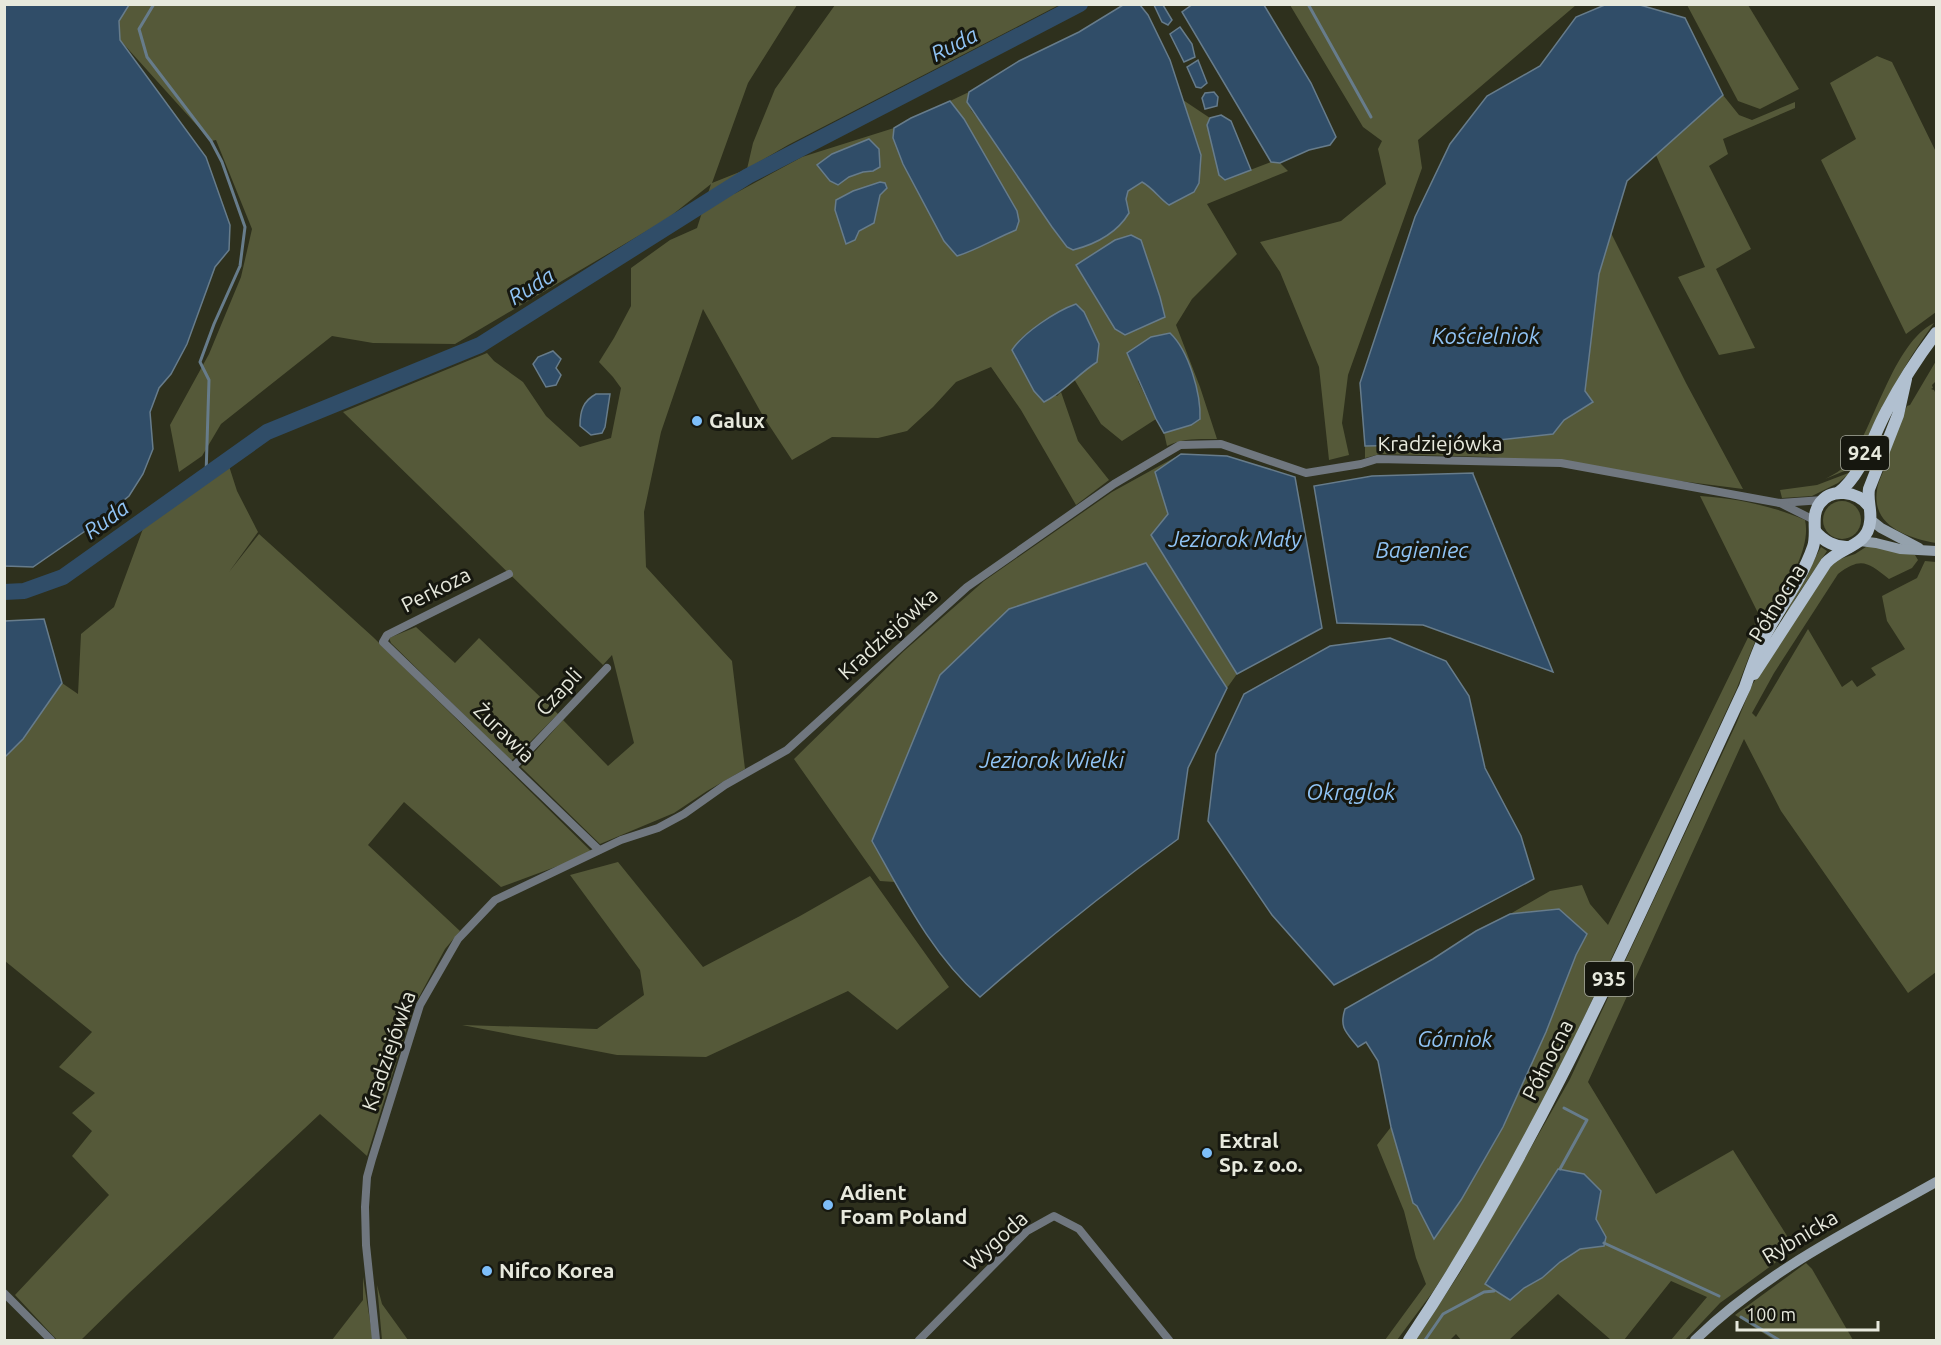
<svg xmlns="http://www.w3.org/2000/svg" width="1941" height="1345" viewBox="0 0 1941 1345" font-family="Ubuntu,sans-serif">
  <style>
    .green { fill: #555939 }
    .water { fill: #304d68; stroke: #677c8b; stroke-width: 1.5 }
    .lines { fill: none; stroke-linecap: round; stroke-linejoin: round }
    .stream { stroke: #677c8b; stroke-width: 3 }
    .river { stroke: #304d68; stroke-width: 16 }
    .street { stroke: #70777f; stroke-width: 8 }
    .secondary { stroke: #94a1ac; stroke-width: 10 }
    .primary { stroke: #b1c0d0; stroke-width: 12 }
    .poi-dot { fill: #7dbef9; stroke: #16170f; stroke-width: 2 }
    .labels { text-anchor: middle; stroke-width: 6; stroke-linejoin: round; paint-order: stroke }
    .shield { fill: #16170f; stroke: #a8aa9f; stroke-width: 1.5 }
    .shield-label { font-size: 20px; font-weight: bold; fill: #e7e9dd }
    .poi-label { font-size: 21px; font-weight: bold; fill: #e7e9dd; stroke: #16170f; text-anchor: start }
    .street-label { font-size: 21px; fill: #e7e9dd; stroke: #16170f }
    .water-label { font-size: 22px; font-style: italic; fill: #90c3f4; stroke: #16170f }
  </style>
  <rect width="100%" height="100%" fill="#2e301d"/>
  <g class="green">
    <path d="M129,4l668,1 -49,78 -36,100 35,-14 6,-26 22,-54 60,-84h224l-271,140 -41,24 -13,25 68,-37 92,-29 -1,10 10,26 41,77 49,-2 23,-9 1,-19 -53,-92 -14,-18 19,-9 -2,10 4,8c35,44 62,92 96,137 26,0 48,-11 62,-34l-3,-14 2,-8 15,-9 8,5 9,11 41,-43 -18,-55 27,18 -3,7 17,55 47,-18 9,1 8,8 -81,33 30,50 -45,45 -16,26 24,62 17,52c-17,0 -35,-1 -50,7l-3,-13 27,-8 9,-5c2,-32 -16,-59 -30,-87l-19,4 -13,44 18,38 -34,22 -21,-17 -27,-45 23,-17 -57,-36 -20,13 -4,20 9,15 32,22 4,-4 17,49 31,39 -33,25 -55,-95 -30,-43 -35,15 -23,25 -26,24 -29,7 -46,-1 -40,23 -29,-44 -60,-107 -42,123 -17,80 2,55 86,94 13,108 -38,22 -33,22 -74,31 -79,-77 42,-47 45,46 26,-23 -22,-88 -9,10 -260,-253 144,-59 7,8 29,21 23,34 34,31 31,-9 10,-50 -8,-11 -14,-15 15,-24 17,-32v-38l39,-28 27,-12 14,-44 -44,35 -212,125 -82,-1 -41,-7 -111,88 -19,32 -23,16 -9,-47 39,-71 32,-77 11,-48 -36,-89 -5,1 -91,-101 -1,-19z"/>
    <polygon points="1290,5 1576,5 1418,140 1422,168 1348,375 1342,423 1349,455 1329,460 1319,367 1280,272 1260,242 1341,221 1386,184 1378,149 1382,141 1363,127"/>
    <polygon points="1687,5 1748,5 1799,89 1760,109 1738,101"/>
    <polygon points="1877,56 1892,62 1936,152 1936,312 1906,334 1821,160 1856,139 1830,83"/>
    <polygon points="1723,95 1739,115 1752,120 1795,102 1795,108 1723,139 1728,154 1709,166 1751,249 1716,269 1755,348 1719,355 1678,277 1705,267 1656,155"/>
    <polygon points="1611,233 1686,383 1743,489 1492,457 1380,454 1365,458 1365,446 1462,444 1564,420 1592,402 1585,392 1599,274"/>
    <path d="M1934,323c-31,42 -54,87 -76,134h-3l-6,12 -24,10c8,-4 17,-9 23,-16 26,-35 45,-120 86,-140z"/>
    <path d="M1936,361v20l-4,4 1,3 -2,1 3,1 2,4v149c-28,-5 -65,-17 -59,-53 1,-8 5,-15 8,-23l-3,-1 25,-60 3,-1z"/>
    <polygon points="1181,454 1156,472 1168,514 1151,535 1237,674 1227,688 1146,563 872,841 895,882 880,881 794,759 904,651 984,581 1112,492"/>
    <polygon points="229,466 237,491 258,532 229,572 259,534 373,637 593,853 501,887 404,802 368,845 460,931 445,949 413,1008 367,1156 320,1114 129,1293 81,1340 57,1340 15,1295 109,1195 72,1156 92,1131 72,1113 95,1093 59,1067 92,1032 5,961 5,757 23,739 62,683 78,694 81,634 114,607 144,526"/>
    <polygon points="1851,472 1838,483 1812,496 1782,498 1780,490 1817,485"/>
    <path d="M1700,496c35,2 73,10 105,24 8,34 -31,85 -47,115 -8,17 -14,35 -21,53l-189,407 -66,121 -50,77 -35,47h-12l41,-56 -10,-26 -12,-47 -27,-66 14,-18 22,76 4,2 17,34 27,-39 42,-73 43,-95 30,-77 11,-21 -28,-25 -49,5 40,-23 32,-6 8,19 18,21 151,-310z"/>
    <circle cx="1842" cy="520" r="19"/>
    <path d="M1869,545l46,10 3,5 -6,8 -23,11c-21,-16 -27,-23 -51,-5l-64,99 -22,40 4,4 52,-88 34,58 10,-7 5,7 19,-12 -5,-7 34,-19 -18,-28 -5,-25 35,-18 8,-17 11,1v410l-28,21 -127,-182 -37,-72 -156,343 68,112 77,-44 56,89 8,8 -77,56 -35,37h-14l36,-43 -36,-16 -47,59h-13l-53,-46 -49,46h-48l-5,-6 -6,6h-34l45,-69 109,-192 167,-357 15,-37 82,-124 21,-7z"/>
    <polygon points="1821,547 1827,551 1795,599 1783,625 1770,637 1780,624"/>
    <polygon points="416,627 455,663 479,638 558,714 511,761 391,643 389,638"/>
    <polygon points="618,862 703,967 800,916 870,876 949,987 897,1030 848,991 706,1057 617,1055 462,1025 597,1029 644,995 640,970 570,875"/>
    <polygon points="1806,1263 1812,1269 1853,1340 1774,1340 1735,1315"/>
    <polygon points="363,1277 373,1340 332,1340 363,1300"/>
    <polygon points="377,1285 382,1304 408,1340 382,1340"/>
  </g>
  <g class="water">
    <polygon points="5,4 129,5 119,21 120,40 206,157 230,225 229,250 215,267 187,344 171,374 159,388 150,412 153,449 143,474 129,496 91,527 33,567 5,566"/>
    <polygon points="1193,4 1264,5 1311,83 1336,137 1330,145 1309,150 1280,163 1271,162 1182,12"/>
    <polygon points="1607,4 1640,5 1685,18 1723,95 1627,181 1599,274 1585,391 1593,402 1564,420 1553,434 1462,444 1365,446 1360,383 1415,217 1450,144 1487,96 1540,66 1576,17"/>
    <path d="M1123,5h17l8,10 22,45 31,95 -2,28 -5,9 -25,13c-10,-7 -16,-17 -27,-23l-14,9 -2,8 3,14c-12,20 -33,31 -56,37l-6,-3 -15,-20 -85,-125 2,-10 50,-31 60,-29z"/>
    <polygon points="1154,5 1163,5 1172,20 1168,25 1162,22"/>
    <polygon points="1180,27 1192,44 1195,57 1184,62 1170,34"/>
    <polygon points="1198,60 1207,83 1201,88 1196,87 1187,67"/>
    <polygon points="1214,92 1218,97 1217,106 1205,109 1202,98 1205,93"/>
    <path d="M950,101l14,18 53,92 2,10 -3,9c-20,8 -39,20 -59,26l-13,-15 -41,-77 -10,-26 1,-10 17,-10z"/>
    <polygon points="1221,115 1231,121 1251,170 1225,180 1219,175 1207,125 1210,118"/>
    <polygon points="869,139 879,149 880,167 873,171 863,172 849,177 838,185 830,181 817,165 832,154"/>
    <polygon points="880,182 885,183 887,188 880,195 874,223 859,231 855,240 846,244 835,210 836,200 853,191"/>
    <polygon points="1131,235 1141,240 1160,297 1165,317 1125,335 1115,329 1076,265 1115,240"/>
    <path d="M1076,304l8,8 15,32 -2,18c-19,12 -33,30 -53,40l-10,-11 -22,-41c11,-17 44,-39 64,-46z"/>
    <path d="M1170,333c19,18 31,61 30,86l-9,6 -27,8 -8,-14 -29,-66 24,-16z"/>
    <polygon points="553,351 561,359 556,368 561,375 556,385 546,387 533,364 538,357"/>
    <path d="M596,394h14l-5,33 -3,6 -11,2 -11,-9c0,-15 3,-25 16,-32z"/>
    <polygon points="1181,454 1227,456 1295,477 1322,628 1237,674 1151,535 1168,514 1155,472"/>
    <polygon points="1473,473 1473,474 1553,672 1423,625 1337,623 1314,486 1372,476"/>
    <path d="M1146,563l81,125 -39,80 -10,71c-69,50 -134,102 -198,158 -48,-42 -77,-101 -108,-156l68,-166 69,-66z"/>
    <polygon points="44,619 62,683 23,739 5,757 5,621"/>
    <polygon points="1390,638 1446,661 1469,696 1485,768 1521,836 1534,879 1334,985 1272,915 1208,821 1216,754 1244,694 1330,646"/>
    <path d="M1559,909l28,25 -11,21 -30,77 -43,95 -42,73 -27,39 -17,-33 -4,-3 -22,-76 -13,-66 -12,-19 -8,5c-12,-15 -19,-19 -13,-38l88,-50 43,-28 34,-17z"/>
    <polygon points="1558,1169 1584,1174 1601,1191 1596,1219 1606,1237 1604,1246 1580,1249 1560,1262 1542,1278 1524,1288 1510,1300 1485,1284"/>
  </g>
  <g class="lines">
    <g class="stream">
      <polyline points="154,4 139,29 147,57 211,141 222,162 245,227 240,266 214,324 200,362 209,380 206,475"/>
      <polyline points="1308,4 1371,117"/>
      <polyline points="1560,1169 1587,1120 1564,1108"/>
      <polyline points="1604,1243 1719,1296"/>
      <polyline points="1741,1317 1779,1340"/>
      <polyline points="1425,1340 1443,1314 1484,1292 1494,1291"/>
    </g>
    <polyline class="river" points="4,592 24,591 63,577 267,432 480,345 748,176 1080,4"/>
    <g class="street">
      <polyline points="1780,503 1823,500"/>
      <polyline points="509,574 387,635 383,642 599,850"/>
      <polyline points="513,767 607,668"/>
      <polyline points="4,1293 51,1340"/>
      <polyline points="376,1340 366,1245 365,1207 367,1177 372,1159 420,1005 458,939 495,900 621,840 658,828 684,814 725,785 787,750 967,587 1114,484 1180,445 1221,444 1306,473 1361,464 1377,459 1561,463 1780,503 1814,520"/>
      <polyline points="919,1340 1027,1231 1054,1216 1079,1229 1169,1340"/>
    </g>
    <g class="secondary">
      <polyline points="1871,520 1881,528 1919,548"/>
      <polyline points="1860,541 1876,543 1900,549 1936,551"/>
      <path d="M1695,1340c71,-69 156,-110 241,-158"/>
    </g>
    <g class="primary">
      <path d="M1838,493c25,-19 34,-56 49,-83 14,-27 31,-53 49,-77"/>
      <path d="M1815,531c8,10 21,17 34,16"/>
      <path d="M1754,674l72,-111c14,-16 42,-17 44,-41 2,-11 -3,-21 -1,-33l29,-74 8,-36"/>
      <path d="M1409,1340c137,-204 232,-431 336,-653 6,-17 12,-35 20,-51 15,-29 37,-57 48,-89 5,-15 -3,-31 7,-44 12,-16 37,-11 48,2"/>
    </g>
  </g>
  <g class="poi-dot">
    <circle cx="697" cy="421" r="6"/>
    <circle cx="1207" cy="1153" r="6"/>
    <circle cx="828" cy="1205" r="6"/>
    <circle cx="487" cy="1271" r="6"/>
  </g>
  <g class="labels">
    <g class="shield">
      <rect x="1841" y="436" width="48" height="34" rx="4.5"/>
      <rect x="1585" y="962" width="48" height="34" rx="4.5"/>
    </g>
    <g class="shield-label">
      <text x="1865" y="460">924</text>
      <text x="1609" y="986">935</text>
    </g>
    <g class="poi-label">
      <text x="709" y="428">Galux</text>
      <text x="1219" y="1148">Extral<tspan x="1219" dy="24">Sp. z o.o.</tspan></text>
      <text x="840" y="1200">Adient<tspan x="840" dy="24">Foam Poland</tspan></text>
      <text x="499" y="1278">Nifco Korea</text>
    </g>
    <g class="street-label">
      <text x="1440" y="451">Kradziejówka</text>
      <text transform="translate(436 590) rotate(-27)" y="7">Perkoza</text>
      <text transform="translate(1777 603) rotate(-58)" y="7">Północna</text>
      <text transform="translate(888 634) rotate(-42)" y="7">Kradziejówka</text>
      <text transform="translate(559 692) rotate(-47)" y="7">Czapli</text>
      <text transform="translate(504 733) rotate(44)" y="7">Żurawia</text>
      <text transform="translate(389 1051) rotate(-71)" y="7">Kradziejówka</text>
      <text transform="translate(1548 1060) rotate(-63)" y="7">Północna</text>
      <text transform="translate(1800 1237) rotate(-31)" y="7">Rybnicka</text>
      <text transform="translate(996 1241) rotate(-42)" y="7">Wygoda</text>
    </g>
    <g class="water-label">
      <text transform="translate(954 44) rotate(-27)" y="8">Ruda</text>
      <text transform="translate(531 286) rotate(-32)" y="8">Ruda</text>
      <text x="1486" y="344">Kościelniok</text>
      <text transform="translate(106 519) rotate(-36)" y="8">Ruda</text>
      <text x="1235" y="547">Jeziorok Mały</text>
      <text x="1422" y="558">Bagieniec</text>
      <text x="1052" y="768">Jeziorok Wielki</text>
      <text x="1351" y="800">Okrąglok</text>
      <text x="1455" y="1047">Górniok</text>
    </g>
  </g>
  <rect width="1941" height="1345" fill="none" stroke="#e7e9dd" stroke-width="12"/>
  <path d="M1737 1321v9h141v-9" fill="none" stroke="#e7e9dd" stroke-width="3"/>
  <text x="1746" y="1321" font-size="18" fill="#e7e9dd" stroke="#16170f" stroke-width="4.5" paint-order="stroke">100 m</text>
</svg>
